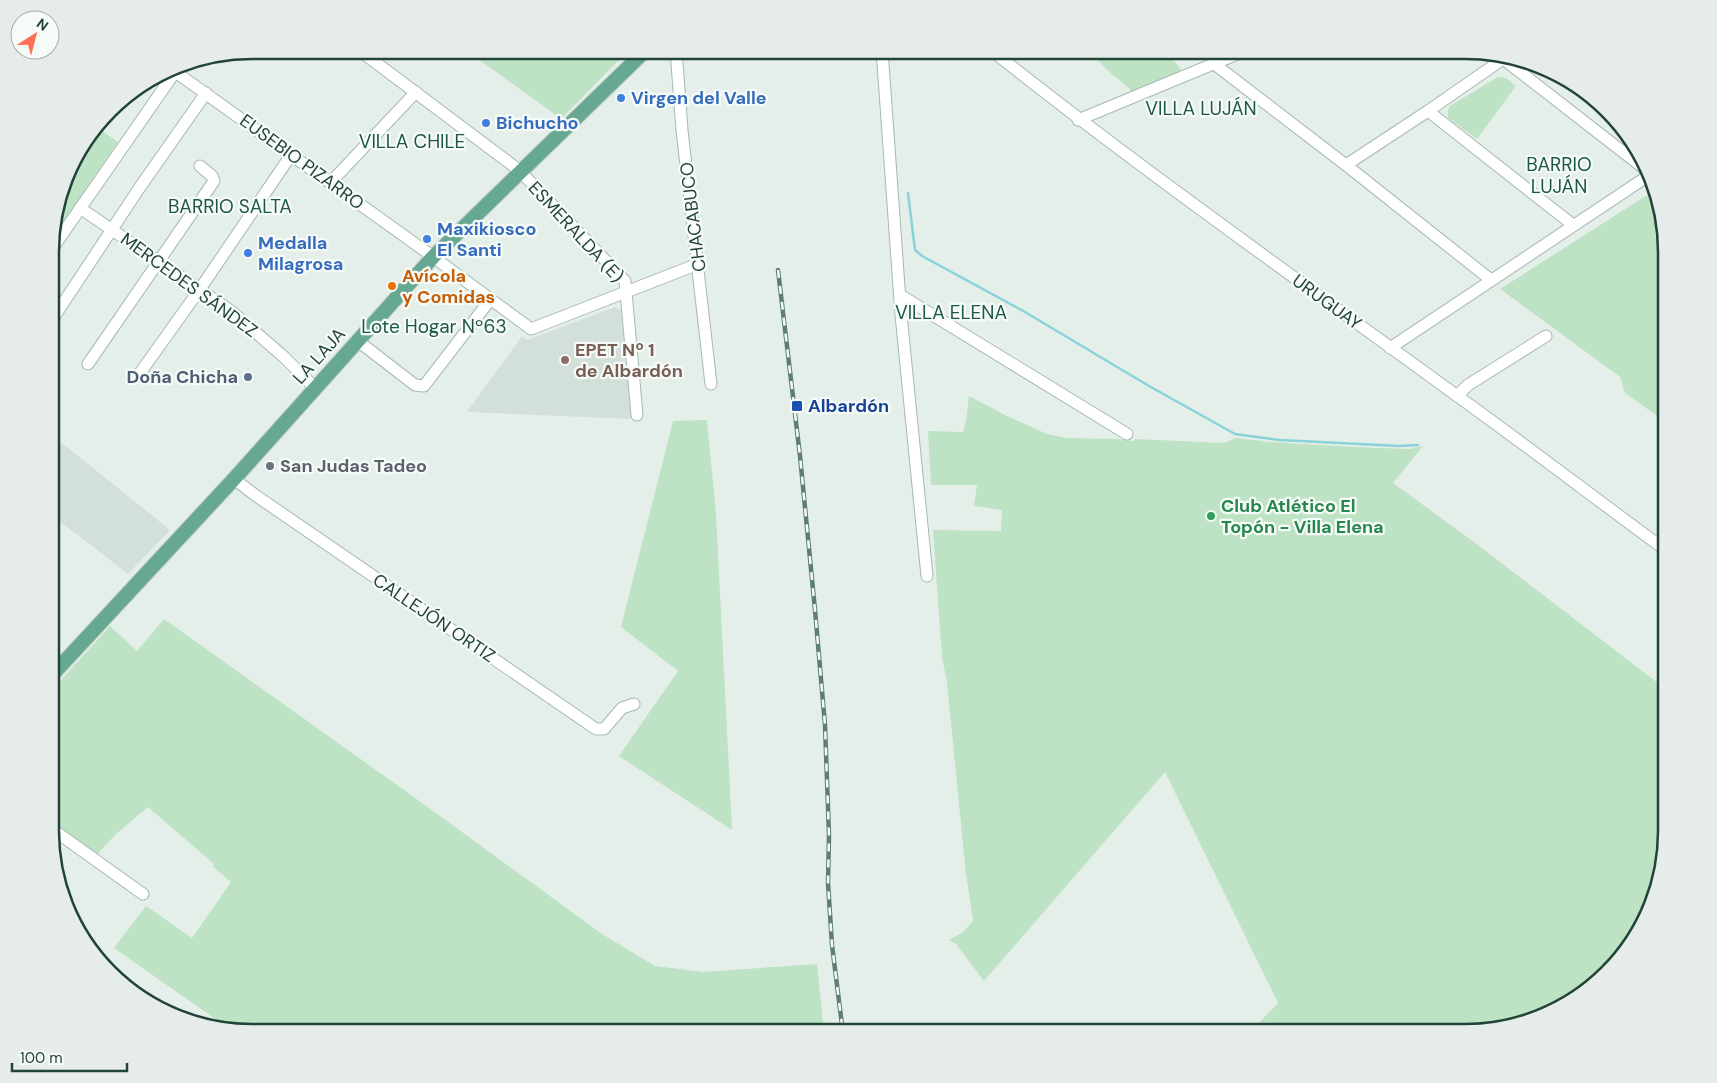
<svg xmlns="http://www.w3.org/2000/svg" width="1717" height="1083" viewBox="0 0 1717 1083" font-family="'DM Sans',sans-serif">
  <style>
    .built { fill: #d3dfd9 }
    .green { fill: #bde2c4 }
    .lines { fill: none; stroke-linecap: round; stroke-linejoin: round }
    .stream { stroke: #89d3d8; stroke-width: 2.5 }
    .minor-casing { stroke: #a7b8b1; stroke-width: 13 }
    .major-casing { stroke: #c1cac7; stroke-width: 16 }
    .minor { stroke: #fff; stroke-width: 11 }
    .major { stroke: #66a892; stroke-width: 14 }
    .rail-casing { stroke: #5d7e73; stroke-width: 4.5 }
    .rail { stroke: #f6fbf8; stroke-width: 2.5; stroke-dasharray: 8; stroke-linecap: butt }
    .shop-dot { fill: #3f7fe0; stroke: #f6fbf8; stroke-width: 2 }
    .food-dot { fill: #e8710a; stroke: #f6fbf8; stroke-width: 2 }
    .education-dot { fill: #8d6e63; stroke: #f6fbf8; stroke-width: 2 }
    .service-dot { fill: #5c6f8a; stroke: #f6fbf8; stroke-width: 2 }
    .transit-dot { fill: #1a4fb4; stroke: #f6fbf8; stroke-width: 2 }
    .worship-dot { fill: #6b7280; stroke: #f6fbf8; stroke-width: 2 }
    .leisure-dot { fill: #2e9e5b; stroke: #f6fbf8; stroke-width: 2 }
    .labels { text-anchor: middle; stroke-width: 4.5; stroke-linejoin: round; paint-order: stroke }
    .shop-label { font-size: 18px; font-weight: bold; fill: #366cbe; stroke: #f6fbf8; text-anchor: start }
    .street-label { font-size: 18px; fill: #224338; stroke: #f6fbf8 }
    .food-label { font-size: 18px; font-weight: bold; fill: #c56008; stroke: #f6fbf8; text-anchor: start }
    .education-label { font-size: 18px; font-weight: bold; fill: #785e54; stroke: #f6fbf8; text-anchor: start }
    .service-label { font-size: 18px; font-weight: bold; fill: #4e5e75; stroke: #f6fbf8; text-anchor: end }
    .transit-label { font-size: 18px; font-weight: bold; fill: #164399; stroke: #f6fbf8; text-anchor: start }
    .worship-label { font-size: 18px; font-weight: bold; fill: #5b616d; stroke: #f6fbf8; text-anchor: start }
    .leisure-label { font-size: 18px; font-weight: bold; fill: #27864d; stroke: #f6fbf8; text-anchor: start }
    .neighbourhood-label { font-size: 19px; fill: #1c5844; stroke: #f6fbf8 }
    .rim { fill: none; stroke: #224338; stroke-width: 2.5 }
  </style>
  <rect width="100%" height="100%" fill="#e5efea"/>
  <g class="built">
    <polygon points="615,307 621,310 631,419 467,412 522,336 527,340"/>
    <polygon points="52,435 170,530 128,574 52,515"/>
  </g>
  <g class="green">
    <polygon points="466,50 608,50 620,59 561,119"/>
    <polygon points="1087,50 1160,50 1177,64 1182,72 1131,92 1129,88 1114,76"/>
    <polygon points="1498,77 1506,78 1516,86 1477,139 1448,118 1448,110 1450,106"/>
    <polygon points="98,128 118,142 52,238 52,226 71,162"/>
    <polygon points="1652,192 1667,239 1667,423 1625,393 1620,377 1500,289"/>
    <polygon points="969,396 1007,416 1047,434 1066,438 1118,439 1134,441 1135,439 1224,443 1236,438 1270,442 1354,447 1409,449 1423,446 1393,483 1474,542 1667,690 1667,844 1656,896 1633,943 1566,1006 1478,1033 1249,1033 1278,1003 1165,772 984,981 956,944 949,940 963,932 973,921 966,874 947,683 942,657 933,530 1001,531 1002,510 974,506 977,485 931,485 928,431 963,432 966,421"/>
    <polygon points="707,420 716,514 732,830 619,756 678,671 621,627 673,421"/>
    <polygon points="164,619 407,792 602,934 655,966 703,972 817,964 824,1033 252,1033 231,1030 114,948 146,906 192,938 231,882 212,866 214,864 148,807 116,834 89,863 52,835 52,690 110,626 137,651"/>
  </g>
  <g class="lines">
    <polyline class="stream" points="908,193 915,250 922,256 1025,312 1149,386 1235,434 1280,440 1399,446 1418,445"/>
    <g class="minor-casing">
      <g id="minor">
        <polyline points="359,50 520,171 625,281 637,415"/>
        <polyline points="676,50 682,130 711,384"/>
        <polyline points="882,50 901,315 927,576"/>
        <path d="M991,50c151,120 309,231 465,345 71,51 140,104 211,156"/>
        <polyline points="1497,54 1645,169 1647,177"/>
        <polyline points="1213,63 1346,165 1491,280"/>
        <polyline points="170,68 428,253 531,329 698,264"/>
        <polyline points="1428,111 1573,225"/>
        <polyline points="1078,120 1247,50"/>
        <polyline points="1346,165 1428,111 1503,59"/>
        <polyline points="330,183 416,92"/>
        <polyline points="80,208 231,311 284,357 315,388"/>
        <polyline points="52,249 175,72"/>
        <polyline points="900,295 1127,434"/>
        <polyline points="52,320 140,187 206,93"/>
        <polyline points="358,341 415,385 424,386 490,300"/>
        <polyline points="1390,348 1648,176"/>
        <polyline points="88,364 214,181 212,176 200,166"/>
        <polyline points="140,373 200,289 291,155"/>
        <polyline points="1457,396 1468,385 1546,336"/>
        <polyline points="234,479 255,495 596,729 604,729 622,708 634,704"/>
        <polyline points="52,829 143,894"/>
      </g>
    </g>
    <g class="major-casing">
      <polyline id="major" points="52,675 234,479 433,257 646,50"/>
    </g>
    <use href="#minor" class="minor"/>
    <use href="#major" class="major"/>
    <g class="rail-casing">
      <polyline id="rail" points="778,270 800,456 815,610 825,725 829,835 828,883 832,945 843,1033"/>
    </g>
    <use href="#rail" class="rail"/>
  </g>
  <g class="shop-dot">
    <circle cx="621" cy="98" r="5"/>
    <circle cx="486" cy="123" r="5"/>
    <circle cx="427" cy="239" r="5"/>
    <circle cx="248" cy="253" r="5"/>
  </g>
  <circle class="food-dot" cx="392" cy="286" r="5"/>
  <circle class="education-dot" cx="565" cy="360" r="5"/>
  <circle class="service-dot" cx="248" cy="377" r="5"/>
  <rect class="transit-dot" x="791" y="400" width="12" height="12" rx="2.5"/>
  <circle class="worship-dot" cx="270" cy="466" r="5"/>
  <circle class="leisure-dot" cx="1211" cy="516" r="5"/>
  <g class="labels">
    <g class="shop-label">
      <text x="631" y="104">Virgen del Valle</text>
      <text x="496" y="129">Bichucho</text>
      <text x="437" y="235">Maxikiosco<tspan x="437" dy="21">El Santi</tspan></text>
      <text x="258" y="249">Medalla<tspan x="258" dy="21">Milagrosa</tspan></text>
    </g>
    <g class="street-label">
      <text transform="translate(302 162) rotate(36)" y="6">EUSEBIO PIZARRO</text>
      <text transform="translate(693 217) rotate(-97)" y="6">CHACABUCO</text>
      <text transform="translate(576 232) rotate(47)" y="6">ESMERALDA (E)</text>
      <text transform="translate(189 285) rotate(36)" y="6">MERCEDES SÁNDEZ</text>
      <text transform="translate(1327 302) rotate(36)" y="6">URUGUAY</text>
      <text transform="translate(319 356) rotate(-48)" y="6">LA LAJA</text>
      <text transform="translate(434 618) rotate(34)" y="6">CALLEJÓN ORTIZ</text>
    </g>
    <g class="food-label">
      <text x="402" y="282">Avícola<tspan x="402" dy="21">y Comidas</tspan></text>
    </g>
    <g class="education-label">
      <text x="575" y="356">EPET Nº 1<tspan x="575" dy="21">de Albardón</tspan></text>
    </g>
    <g class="service-label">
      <text x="238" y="383">Doña Chicha</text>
    </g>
    <g class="transit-label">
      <text x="808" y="412">Albardón</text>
    </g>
    <g class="worship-label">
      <text x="280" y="472">San Judas Tadeo</text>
    </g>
    <g class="leisure-label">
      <text x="1221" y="512">Club Atlético El<tspan x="1221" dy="21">Topón - Villa Elena</tspan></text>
    </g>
    <g class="neighbourhood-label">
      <text x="1201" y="115">VILLA LUJÁN</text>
      <text x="412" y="148">VILLA CHILE</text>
      <text x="1559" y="171">BARRIO<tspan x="1559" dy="22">LUJÁN</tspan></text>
      <text x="230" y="213">BARRIO SALTA</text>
      <text x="951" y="319">VILLA ELENA</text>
      <text x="434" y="333">Lote Hogar Nº63</text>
    </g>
  </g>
  <path d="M0 0H1717V1083H0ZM252 59H1465A193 193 0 0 1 1658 252V831A193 193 0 0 1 1465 1024H252A193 193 0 0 1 59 831V252A193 193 0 0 1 252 59Z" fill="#e5ece9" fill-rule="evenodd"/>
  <path class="rim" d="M252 59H1465A193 193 0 0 1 1658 252V831A193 193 0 0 1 1465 1024H252A193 193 0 0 1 59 831V252A193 193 0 0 1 252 59Z"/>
  <g transform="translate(35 35) rotate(36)"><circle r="24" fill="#f6fbf8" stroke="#a1b1ab"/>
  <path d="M0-4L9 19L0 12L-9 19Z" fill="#fd7056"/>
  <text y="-8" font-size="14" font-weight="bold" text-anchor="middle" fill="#224338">N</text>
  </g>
  <path d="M12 1063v8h115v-8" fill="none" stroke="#224338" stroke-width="2.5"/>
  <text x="20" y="1063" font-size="15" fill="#224338" stroke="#f6fbf8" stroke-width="4" paint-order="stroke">100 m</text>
</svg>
